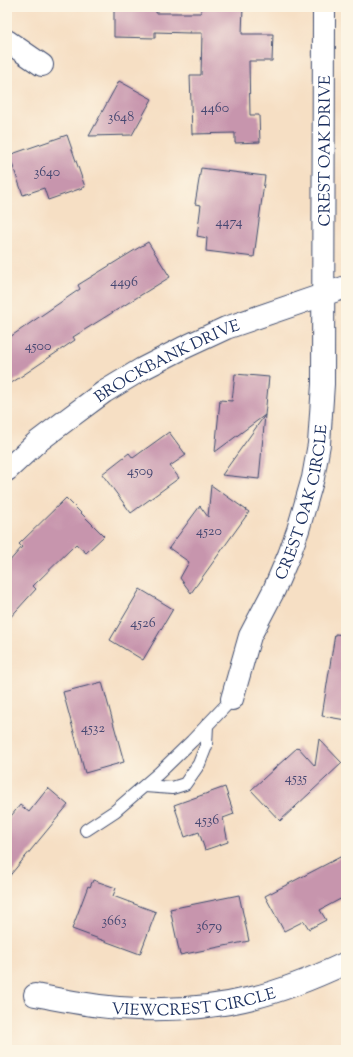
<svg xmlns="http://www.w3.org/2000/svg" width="353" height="1057" viewBox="0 0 353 1057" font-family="'Sorts Mill Goudy',serif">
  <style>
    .building { fill: #c795ad }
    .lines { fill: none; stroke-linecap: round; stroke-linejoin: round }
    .lane-casing { stroke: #3c496d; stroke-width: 14 }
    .street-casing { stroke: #3c496d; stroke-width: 24 }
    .lane { stroke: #fff; stroke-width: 12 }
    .street { stroke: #fff; stroke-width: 22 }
    .labels { text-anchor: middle; stroke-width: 4; stroke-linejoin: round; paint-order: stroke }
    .number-label { font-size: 14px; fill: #464872 }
    .street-label { font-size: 16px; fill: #1b2f5e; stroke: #fcf5e5 }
  </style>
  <rect width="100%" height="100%" fill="#fcf5e5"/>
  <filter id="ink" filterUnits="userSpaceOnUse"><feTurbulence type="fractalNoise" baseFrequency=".025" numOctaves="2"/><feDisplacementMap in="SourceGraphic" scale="8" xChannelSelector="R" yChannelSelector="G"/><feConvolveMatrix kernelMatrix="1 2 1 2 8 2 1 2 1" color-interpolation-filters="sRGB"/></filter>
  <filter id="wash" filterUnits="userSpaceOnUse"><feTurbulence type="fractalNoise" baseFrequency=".012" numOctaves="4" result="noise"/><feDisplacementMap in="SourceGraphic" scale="16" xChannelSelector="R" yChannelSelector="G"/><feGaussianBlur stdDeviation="0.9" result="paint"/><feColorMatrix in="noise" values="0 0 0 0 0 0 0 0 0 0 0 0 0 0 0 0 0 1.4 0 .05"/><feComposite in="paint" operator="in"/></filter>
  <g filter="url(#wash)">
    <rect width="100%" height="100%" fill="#f6dfc4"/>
    <g id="blocks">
      <g class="building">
        <polygon points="114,7 156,7 156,13 201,13 201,7 243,7 242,34 273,34 272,61 249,61 250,115 259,115 260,142 235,143 235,133 192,134 190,75 201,75 202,33 190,33 190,31 189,33 155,32 155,38 114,37"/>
        <polygon points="119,81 152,99 132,135 89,136"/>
        <polygon points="67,135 85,187 48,200 44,188 23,195 9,155"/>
        <polygon points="201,168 265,176 254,257 206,251 207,238 197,236 201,205 195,204"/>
        <polygon points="148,242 170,277 73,337 75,340 7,386 7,339 80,289 78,285"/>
        <polygon points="235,374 269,377 265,415 215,452 220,400 232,401"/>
        <polygon points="265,415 259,479 222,475"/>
        <polygon points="169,432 186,455 170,466 179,478 131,513 102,474 129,453 133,458"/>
        <polygon points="211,485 249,512 191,593 180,578 189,562 169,548 200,506 208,517"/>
        <polygon points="66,498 104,536 86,553 76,544 33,586 36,589 7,621 7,564 22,547 19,544"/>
        <polygon points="140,589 173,609 143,660 110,640"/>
        <polygon points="335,634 346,635 346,720 322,716"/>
        <polygon points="102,682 124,762 85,773 63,692"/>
        <polygon points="319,739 342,763 280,821 251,790 298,747 315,766"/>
        <polygon points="225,787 234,814 223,818 228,842 205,850 199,832 185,837 174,805"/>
        <polygon points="48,788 68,805 7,879 7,821 20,805 29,812"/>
        <polygon points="346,854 346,896 320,910 326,920 309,929 304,921 284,931 265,896"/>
        <polygon points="93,880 116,888 113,896 156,912 140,954 72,929 88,886 90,887"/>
        <polygon points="239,895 249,941 180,955 170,909"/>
      </g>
    </g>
  </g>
  <g filter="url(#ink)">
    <use href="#blocks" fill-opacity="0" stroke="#3c496d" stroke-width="1"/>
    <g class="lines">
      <g class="lane-casing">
        <g id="lane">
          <polyline points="145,786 172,788 185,784 199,764 206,746 207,725"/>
          <polyline points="86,830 115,811 159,773 192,741 232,699"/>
        </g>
      </g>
      <g class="street-casing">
        <g id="street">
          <polyline points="7,41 42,65"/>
          <path id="s1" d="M7,470l29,-27 33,-25 35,-26 38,-23 41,-21 43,-20 120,-41"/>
          <path id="s2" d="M232,699l18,-63 24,-46 15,-35 9,-25 15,-52 6,-34 4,-60 1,-377"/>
          <path id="s3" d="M35,995c28,5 56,11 84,13 45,3 90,1 133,-10 33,-8 64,-21 94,-35"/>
        </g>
      </g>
      <use href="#lane" class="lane"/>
      <use href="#street" class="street"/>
    </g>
  </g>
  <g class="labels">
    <g class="number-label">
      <text x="215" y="112">4460</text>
      <text x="121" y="121">3648</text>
      <text x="47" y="176">3640</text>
      <text x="229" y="226">4474</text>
      <text x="124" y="286">4496</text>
      <text x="38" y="350">4500</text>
      <text x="140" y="475">4509</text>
      <text x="209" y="535">4520</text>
      <text x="143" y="627">4526</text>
      <text x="93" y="732">4532</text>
      <text x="296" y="782">4535</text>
      <text x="207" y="824">4536</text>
      <text x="114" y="925">3663</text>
      <text x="209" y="930">3679</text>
    </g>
    <g class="street-label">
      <text dy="6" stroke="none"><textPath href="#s2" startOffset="564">CREST OAK DRIVE</textPath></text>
      <text dy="6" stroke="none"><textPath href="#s1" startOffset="195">BROCKBANK DRIVE</textPath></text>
      <text dy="6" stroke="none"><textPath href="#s2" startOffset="210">CREST OAK CIRCLE</textPath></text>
      <text dy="6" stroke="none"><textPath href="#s3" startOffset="160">VIEWCREST CIRCLE</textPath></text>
    </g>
  </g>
  <rect width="353" height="1057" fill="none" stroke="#fcf5e5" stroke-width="24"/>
</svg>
